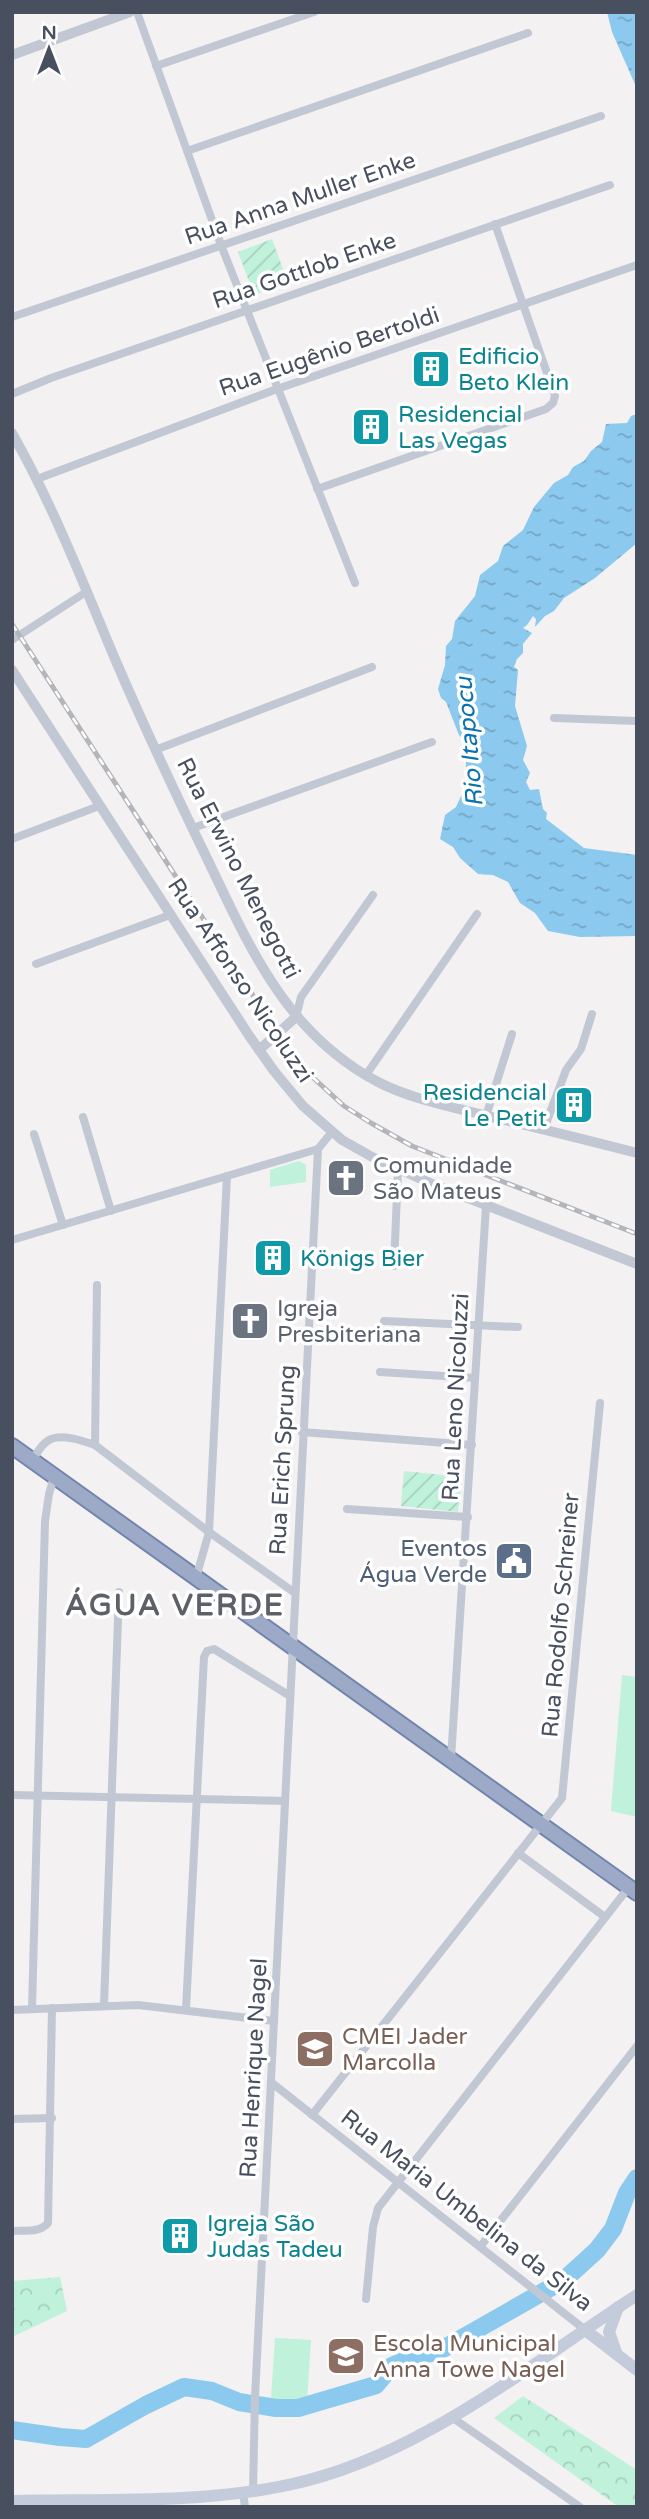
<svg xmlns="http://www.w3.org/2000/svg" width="649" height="2519" viewBox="0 0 649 2519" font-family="'Varela Round',sans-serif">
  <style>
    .forest { fill: url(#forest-crowns) }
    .park { fill: #c0f1db }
    .garden { fill: url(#garden-furrows) }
    .water { fill: url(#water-ripples) }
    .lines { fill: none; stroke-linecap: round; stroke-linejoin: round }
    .river { stroke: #8cc9ee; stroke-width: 18 }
    .trunk-casing { stroke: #7385ac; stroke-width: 18 }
    .minor { stroke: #c2c8d3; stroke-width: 8 }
    .tertiary { stroke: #c2c8d3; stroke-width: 10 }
    .secondary { stroke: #c4cbda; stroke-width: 12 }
    .trunk { stroke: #9caac8; stroke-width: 14 }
    .rail-casing { stroke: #b3b5bb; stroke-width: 5 }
    .rail { stroke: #fff; stroke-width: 2.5; stroke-dasharray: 8; stroke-linecap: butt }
    .labels { text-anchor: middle; stroke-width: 7; stroke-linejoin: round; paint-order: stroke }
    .street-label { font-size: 23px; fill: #48505f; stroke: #fff }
    .culture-label { font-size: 23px; fill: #0d838f; stroke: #fff; text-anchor: start }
    .worship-label { font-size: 23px; fill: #5b616d; stroke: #fff; text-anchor: start }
    .service-label { font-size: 23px; fill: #4e5e75; stroke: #fff; text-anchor: end }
    .education-label { font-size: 23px; fill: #785e54; stroke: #fff; text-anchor: start }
    .water-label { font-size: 24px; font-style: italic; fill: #0a72b0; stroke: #fff }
    .district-label { font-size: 30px; font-weight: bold; letter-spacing: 2px; fill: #5d6066; stroke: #fff }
  </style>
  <defs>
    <pattern id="forest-crowns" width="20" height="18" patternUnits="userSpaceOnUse" patternTransform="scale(1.75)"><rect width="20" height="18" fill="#c0f1db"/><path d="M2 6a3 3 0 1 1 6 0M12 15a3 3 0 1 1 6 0" fill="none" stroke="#a6d0be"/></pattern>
    <pattern id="garden-furrows" width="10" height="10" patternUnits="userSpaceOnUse" patternTransform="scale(1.75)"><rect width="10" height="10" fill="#c0f1db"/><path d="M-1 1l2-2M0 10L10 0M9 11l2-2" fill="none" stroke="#a6d0be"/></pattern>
    <pattern id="water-ripples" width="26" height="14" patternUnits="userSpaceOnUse" patternTransform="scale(1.75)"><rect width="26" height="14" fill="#8cc9ee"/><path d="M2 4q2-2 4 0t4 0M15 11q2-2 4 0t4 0" fill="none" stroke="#74a6c4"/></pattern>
  </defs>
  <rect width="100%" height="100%" fill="#f3f1f1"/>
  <g class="forest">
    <polygon points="60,2277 67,2311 12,2337 12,2281"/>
    <polygon points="523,2396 637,2470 637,2507 619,2507 494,2418"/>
  </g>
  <g class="park">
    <polygon points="299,1161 306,1165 306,1182 270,1187 270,1170"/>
    <polygon points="622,1675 637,1677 637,1817 611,1811"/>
    <polygon points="275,2338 311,2340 307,2401 271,2399"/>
  </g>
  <g class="garden">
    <polygon points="272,239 288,283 254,295 238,252"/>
    <polygon points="404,1471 462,1477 458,1512 401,1506"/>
  </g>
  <g class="water">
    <polygon points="607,12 637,12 637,89 612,32"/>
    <polygon points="637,414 637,543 595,578 564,598 554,611 545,616 535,627 536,619 533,616 527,625 523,628 532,633 523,644 523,653 517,659 514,667 518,670 515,706 527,746 523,760 530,773 526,782 530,790 539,789 543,809 547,813 546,819 584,848 637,855 637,936 580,937 548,931 535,913 520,903 508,882 493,875 478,874 460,858 453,847 440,839 445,815 456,807 467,783 465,743 459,735 446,702 441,698 438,689 445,665 446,646 452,639 455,621 475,596 480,575 498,561 503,546 523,530 534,507 554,483 568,475 573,467 584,461 591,451 602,442 606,424 627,423 631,416"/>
  </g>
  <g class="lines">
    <polyline class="river" points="12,2430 60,2437 86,2439 146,2405 184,2387 212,2391 239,2402 276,2408 298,2408 376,2385 392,2366 408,2359 441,2350 564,2280 597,2250 613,2229 627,2193 637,2178"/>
    <g class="trunk-casing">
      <polyline id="trunk" points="12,1446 637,1893"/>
    </g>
    <g class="minor">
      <polyline points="137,12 221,245 355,583"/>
      <polyline points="156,66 314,12"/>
      <polyline points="187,151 528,33"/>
      <polyline points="12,317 601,116"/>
      <polyline points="12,394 51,378 610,185"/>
      <polyline points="37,479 277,389 637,265"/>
      <polyline points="317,489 546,409 553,403 555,396 495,224"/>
      <polyline points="12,640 86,592"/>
      <polyline points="554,718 637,721"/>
      <polyline points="155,750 372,667"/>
      <polyline points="193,828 432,742"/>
      <polyline points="12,839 99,806"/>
      <polyline points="36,964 170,915"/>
      <polyline points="296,1017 301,997 373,895"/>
      <polyline points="366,1075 477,914"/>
      <polyline points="486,1116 512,1034"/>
      <polyline points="83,1117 111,1211"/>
      <polyline points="544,1129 566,1070 581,1049 592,1014"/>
      <polyline points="34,1134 63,1225"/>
      <polyline points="12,1240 318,1149 331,1133"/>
      <polyline points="394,1266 398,1169"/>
      <polyline points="384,1321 518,1327"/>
      <polyline points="380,1372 475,1378"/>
      <polyline points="302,1432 472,1445"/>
      <polyline points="95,1445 97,1285"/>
      <path d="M32,1460c5,-7 11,-18 19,-21 13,-5 32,2 44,6l114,87 86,61"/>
      <polyline points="347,1509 468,1517"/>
      <polyline points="196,1578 209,1532 227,1176"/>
      <polyline points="451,1759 486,1206"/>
      <polyline points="12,1795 285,1801"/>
      <polyline points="518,1853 605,1917"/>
      <polyline points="104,2005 119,1592"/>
      <polyline points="32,2009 45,1521 49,1494 54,1477"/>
      <polyline points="186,2009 204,1657 207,1651 214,1649 290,1696"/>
      <polyline points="12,2010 138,2005 274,2021"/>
      <polyline points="272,2083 584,2329"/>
      <polyline points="312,2115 562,1798 600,1403"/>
      <polyline points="12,2119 52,2118"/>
      <path d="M12,2231c12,-1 28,2 36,-8l4,-215"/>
      <polyline points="480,2247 637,2046"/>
      <polyline points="366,2299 373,2227 378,2208 629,1887"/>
      <polyline points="453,2418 580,2507"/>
      <polyline points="253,2491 255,2397 318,1149"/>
      <polyline points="243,2492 245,2507"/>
    </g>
    <g class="tertiary">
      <polyline points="12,55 130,12"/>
      <path d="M12,433c41,72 71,150 103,226 27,63 56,125 86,187 45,92 80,185 177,236 33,17 74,25 110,34 50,12 99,24 149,37"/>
      <polyline points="12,670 250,1037 274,1071 303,1106 342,1140 374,1158 437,1186 637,1264"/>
      <polyline points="259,1050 296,1017"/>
    </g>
    <g class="secondary">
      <polyline points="584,2329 637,2370"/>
      <polyline points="616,2352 609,2332 618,2307"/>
      <path d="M12,2501c92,-2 187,3 276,-16 128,-26 241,-120 349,-190"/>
    </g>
    <use href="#trunk" class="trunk"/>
    <g class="rail-casing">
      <polyline id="rail" points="12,624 278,1034 308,1073 344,1106 371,1123 412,1146 637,1234"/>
    </g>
    <use href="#rail" class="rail"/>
  </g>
  <defs>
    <g id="building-square" transform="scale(2.0125)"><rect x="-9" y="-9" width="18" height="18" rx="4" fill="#0f9aa8" stroke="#fff"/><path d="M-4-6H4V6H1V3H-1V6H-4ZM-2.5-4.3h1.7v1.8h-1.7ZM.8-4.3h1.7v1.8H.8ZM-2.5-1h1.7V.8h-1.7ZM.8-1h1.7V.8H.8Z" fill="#fff"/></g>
    <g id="church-square" transform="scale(2.0125)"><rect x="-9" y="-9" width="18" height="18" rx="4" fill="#6b7280" stroke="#fff"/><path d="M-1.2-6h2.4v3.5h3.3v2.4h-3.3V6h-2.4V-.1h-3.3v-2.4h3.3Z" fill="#fff"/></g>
    <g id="civic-square" transform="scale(2.0125)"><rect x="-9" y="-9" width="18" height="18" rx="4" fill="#5c6f8a" stroke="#fff"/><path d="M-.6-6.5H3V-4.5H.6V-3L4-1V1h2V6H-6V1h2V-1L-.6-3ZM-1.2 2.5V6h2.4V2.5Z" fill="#fff"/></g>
    <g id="school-square" transform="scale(2.0125)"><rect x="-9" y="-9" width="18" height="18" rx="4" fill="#8d6e63" stroke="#fff"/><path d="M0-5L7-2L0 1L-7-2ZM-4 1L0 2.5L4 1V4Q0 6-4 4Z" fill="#fff"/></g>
  </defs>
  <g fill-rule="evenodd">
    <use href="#building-square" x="431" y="369"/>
    <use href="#building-square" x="371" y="427"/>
    <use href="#building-square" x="574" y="1105"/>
    <use href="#church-square" x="346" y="1178"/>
    <use href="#building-square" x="273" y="1258"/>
    <use href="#church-square" x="250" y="1321"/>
    <use href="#civic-square" x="514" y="1561"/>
    <use href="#school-square" x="315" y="2049"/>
    <use href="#building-square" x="180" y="2236"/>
    <use href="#school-square" x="346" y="2356"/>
  </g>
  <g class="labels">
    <g class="street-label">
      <text transform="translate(300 198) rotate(-19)" y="8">Rua Anna Muller Enke</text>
      <text transform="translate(304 270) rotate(-19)" y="8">Rua Gottlob Enke</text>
      <text transform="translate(329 351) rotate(-19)" y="8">Rua Eugênio Bertoldi</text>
      <text transform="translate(239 868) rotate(63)" y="8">Rua Erwino Menegotti</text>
      <text transform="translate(241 980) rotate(56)" y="8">Rua Affonso Nicoluzzi</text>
      <text transform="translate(455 1397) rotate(-87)" y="8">Rua Leno Nicoluzzi</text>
      <text transform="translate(282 1460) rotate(-87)" y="8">Rua Erich Sprung</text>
      <text transform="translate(560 1615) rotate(-85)" y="8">Rua Rodolfo Schreiner</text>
      <text transform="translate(253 2068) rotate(-87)" y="8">Rua Henrique Nagel</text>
      <text transform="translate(467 2210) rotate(38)" y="8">Rua Maria Umbelina da Silva</text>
    </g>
    <g class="culture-label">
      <text x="458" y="364">Edificio<tspan x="458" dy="26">Beto Klein</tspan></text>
      <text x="398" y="422">Residencial<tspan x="398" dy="26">Las Vegas</tspan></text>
      <text x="547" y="1100" text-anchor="end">Residencial<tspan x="547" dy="26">Le Petit</tspan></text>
      <text x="300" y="1266">Königs Bier</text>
      <text x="207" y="2231">Igreja São<tspan x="207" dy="26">Judas Tadeu</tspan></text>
    </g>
    <g class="worship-label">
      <text x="373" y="1173">Comunidade<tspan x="373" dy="26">São Mateus</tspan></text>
      <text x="277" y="1316">Igreja<tspan x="277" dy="26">Presbiteriana</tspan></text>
    </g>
    <g class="service-label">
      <text x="487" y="1556">Eventos<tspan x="487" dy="26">Água Verde</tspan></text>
    </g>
    <g class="education-label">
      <text x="342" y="2044">CMEI Jader<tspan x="342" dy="26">Marcolla</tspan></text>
      <text x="373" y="2351">Escola Municipal<tspan x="373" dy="26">Anna Towe Nagel</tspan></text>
    </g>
    <g class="water-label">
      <text transform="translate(469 742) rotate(-95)" y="8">Rio Itapocu</text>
    </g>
    <g class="district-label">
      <text x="175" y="1615">ÁGUA VERDE</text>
    </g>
  </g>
  <rect width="649" height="2519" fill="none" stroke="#48505f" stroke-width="28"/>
  <g transform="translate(49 49)" stroke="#ffffff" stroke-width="5" paint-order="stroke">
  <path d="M0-5L12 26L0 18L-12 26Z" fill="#48505f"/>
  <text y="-10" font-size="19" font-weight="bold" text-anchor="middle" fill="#48505f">N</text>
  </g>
</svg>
